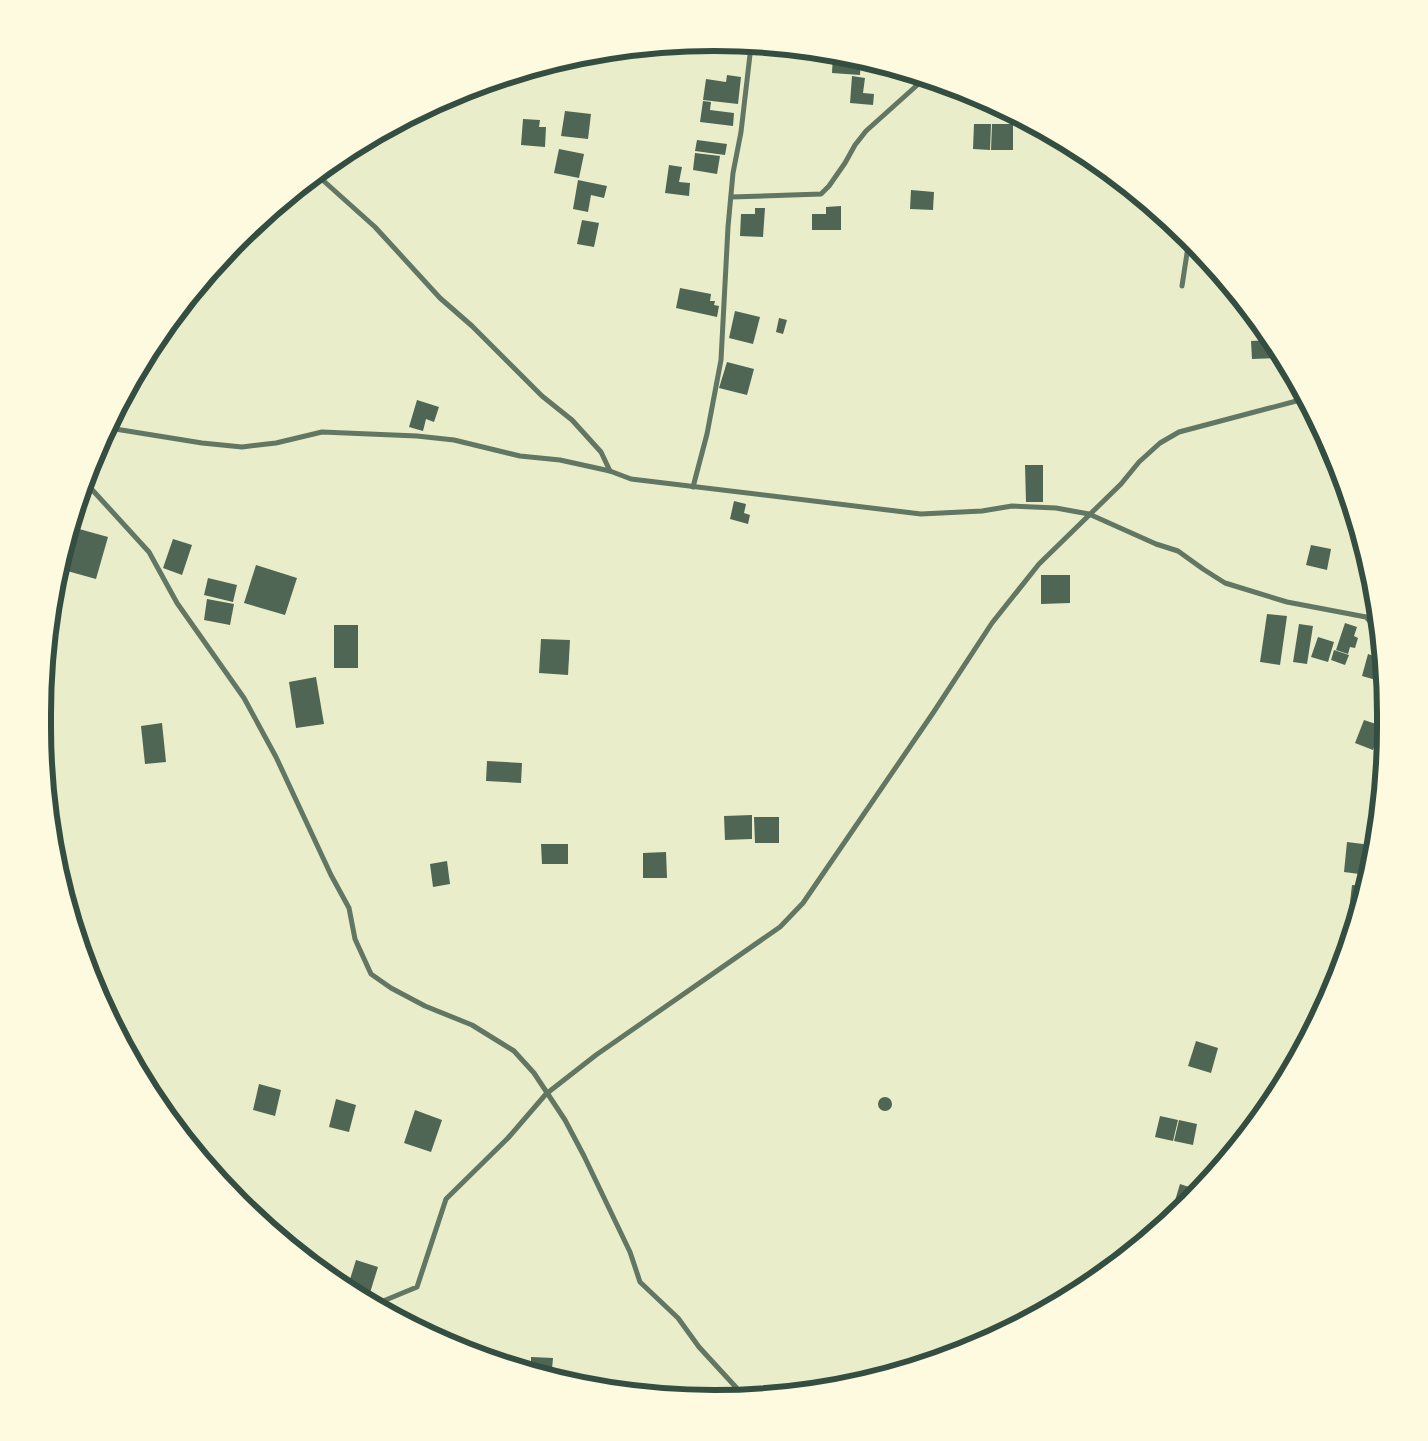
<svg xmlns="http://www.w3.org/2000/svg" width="1428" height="1441" viewBox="0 0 1428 1441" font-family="Figtree,sans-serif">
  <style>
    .building { fill: #4f6655 }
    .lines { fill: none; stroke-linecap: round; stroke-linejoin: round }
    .minor { stroke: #617663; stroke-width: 5 }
    .rim { fill: none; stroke: #344e41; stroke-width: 6 }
  </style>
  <rect width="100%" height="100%" fill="#e9edc9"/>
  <g class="building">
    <polygon points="833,54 845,55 861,60 860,75 832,73"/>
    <polygon points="727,75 741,77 738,104 703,100 706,79 726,82"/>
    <polygon points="852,76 865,78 863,93 874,94 873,105 850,103"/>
    <polygon points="703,101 711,102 710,110 734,113 733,126 700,122"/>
    <polygon points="565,111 591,114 588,139 561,136"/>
    <polygon points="523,119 540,120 539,127 546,127 545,147 521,145"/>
    <polygon points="974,124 991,124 990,150 973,149"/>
    <polygon points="992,124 1013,124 1013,150 991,150"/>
    <polygon points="697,140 727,144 725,155 695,151"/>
    <polygon points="559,149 584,154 579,178 554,173"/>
    <polygon points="695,153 720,156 717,174 693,170"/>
    <polygon points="669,165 682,167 679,182 690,183 689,196 665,193"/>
    <polygon points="578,180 607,186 604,198 591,195 588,212 573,209"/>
    <polygon points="911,190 934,192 933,210 910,209"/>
    <polygon points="841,206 841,230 812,230 812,214 826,214 826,207"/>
    <polygon points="755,208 765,208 763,237 740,236 741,214 755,214"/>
    <polygon points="582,220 599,223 594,247 577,244"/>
    <polygon points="680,288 711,294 710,301 715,301 714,305 719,306 717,317 676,308"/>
    <polygon points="735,311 760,317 753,344 729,338"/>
    <polygon points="779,318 787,320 783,334 776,332"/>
    <polygon points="1271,340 1281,358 1252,359 1251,341"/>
    <polygon points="727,362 754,369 747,395 719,388"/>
    <polygon points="417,400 439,407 434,422 426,419 423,431 409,427"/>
    <polygon points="1025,465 1043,465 1043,502 1026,502"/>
    <polygon points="734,501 746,504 744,513 750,515 748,524 730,519"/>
    <polygon points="72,527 108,537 96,579 60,569"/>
    <polygon points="173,539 192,545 182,575 163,568"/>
    <polygon points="1311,545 1331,549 1327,570 1306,565"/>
    <polygon points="1362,554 1364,554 1371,577 1360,576"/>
    <polygon points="256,565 297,578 285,615 244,603"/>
    <polygon points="1041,575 1070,575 1070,603 1041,604"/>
    <polygon points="208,578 237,585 233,602 204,595"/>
    <polygon points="207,599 234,604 230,625 204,620"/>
    <polygon points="1267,614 1287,616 1280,665 1260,662"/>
    <polygon points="1345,623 1357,627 1354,636 1358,638 1355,648 1350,647 1348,654 1336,650"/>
    <polygon points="1299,624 1313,626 1307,664 1293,662"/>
    <rect x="334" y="625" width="24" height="43"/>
    <polygon points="1318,637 1334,642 1328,662 1311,657"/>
    <polygon points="541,639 570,640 568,675 539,673"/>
    <polygon points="1334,650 1349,655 1345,665 1331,660"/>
    <polygon points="1368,654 1380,658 1381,666 1376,680 1362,676"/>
    <polygon points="316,677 324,724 296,728 289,682"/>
    <polygon points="1364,720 1382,726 1373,750 1355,743"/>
    <polygon points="162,723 166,762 145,764 141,726"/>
    <polygon points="487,761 522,763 521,783 486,781"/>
    <polygon points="752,815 752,839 725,840 724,816"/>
    <polygon points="754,817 779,817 779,843 755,843"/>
    <polygon points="1347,842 1371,845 1367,875 1344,872"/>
    <polygon points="541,844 568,844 568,864 542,864"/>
    <polygon points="666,852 667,878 643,878 643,853"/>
    <polygon points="447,861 450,884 433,887 430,864"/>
    <polygon points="1352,885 1364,886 1356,912 1349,911"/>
    <polygon points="1196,1041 1218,1048 1211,1073 1188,1066"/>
    <polygon points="259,1084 281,1090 275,1116 253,1110"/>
    <circle cx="885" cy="1104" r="7"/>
    <polygon points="336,1099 356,1105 349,1132 329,1127"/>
    <polygon points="415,1110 442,1120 431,1152 404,1143"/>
    <polygon points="1160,1116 1178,1120 1173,1141 1155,1137"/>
    <polygon points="1179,1120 1197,1124 1193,1145 1174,1141"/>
    <polygon points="1180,1184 1192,1188 1190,1196 1185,1194 1180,1209 1173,1215 1171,1214"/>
    <polygon points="356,1260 378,1267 369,1296 347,1289"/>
    <polygon points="531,1357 553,1358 552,1369 544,1369 544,1374 531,1370"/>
  </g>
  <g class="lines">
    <g class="minor">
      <polyline points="317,175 375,227 440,298 472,326 542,396 572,420 601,452 610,471"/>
      <polyline points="299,190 322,180 386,132"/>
      <polyline points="731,197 821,194 829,186 845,163 855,145 866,131 924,79"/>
      <polyline points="1182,286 1189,240"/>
      <polyline points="109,428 202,443 242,447 276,443 322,432 417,436 454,440 520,456 560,460 610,471 631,479 921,514 982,511 1012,506 1056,508 1089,514 1156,544 1178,551 1203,569 1225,583 1287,602 1366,617 1377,630"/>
      <polyline points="86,483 149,552 177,603 244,698 276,757 331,875 349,908 355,939 371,974 391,988 425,1006 472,1025 514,1051 534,1073 565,1120 584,1156 630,1252 640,1282 678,1318 699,1347 744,1396"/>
      <polyline points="693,487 707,434 721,360 728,227 733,173 741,132 751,46"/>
      <polyline points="376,1304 417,1287 446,1199 508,1138 546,1094 596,1055 780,927 803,903 933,713 992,623 1039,564 1121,484 1139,462 1160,443 1179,432 1304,399"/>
    </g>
  </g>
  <path d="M0 0H1428V1441H0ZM714 51H714A663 663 0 0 1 1377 714V727A663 663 0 0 1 714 1390H714A663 663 0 0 1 51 727V714A663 663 0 0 1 714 51Z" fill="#fefae0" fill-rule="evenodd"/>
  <path class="rim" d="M714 51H714A663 663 0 0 1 1377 714V727A663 663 0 0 1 714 1390H714A663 663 0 0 1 51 727V714A663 663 0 0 1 714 51Z"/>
</svg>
